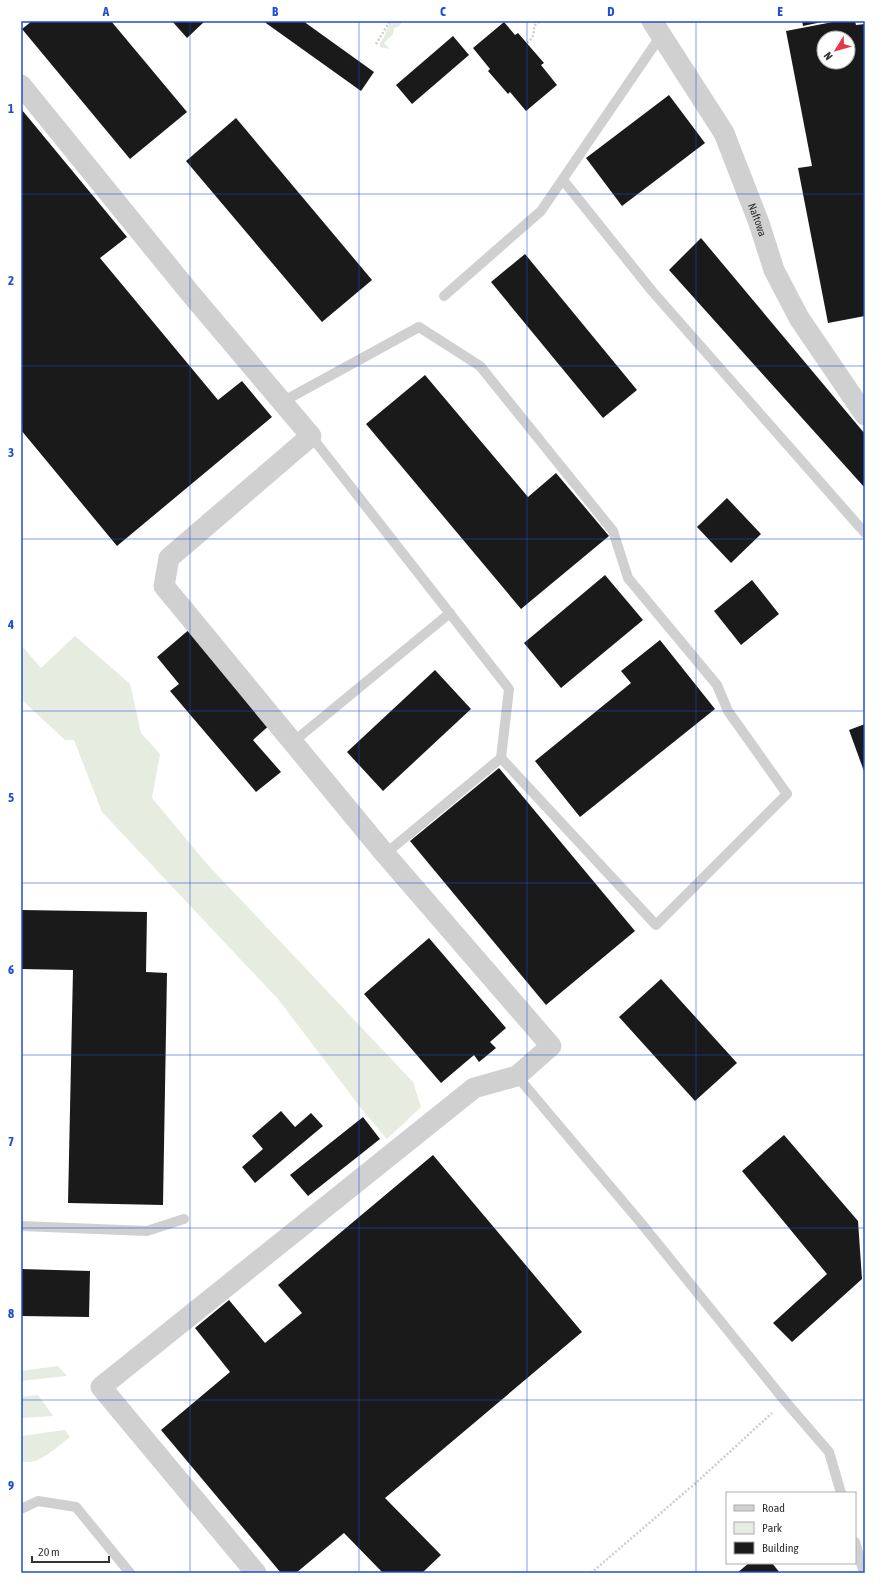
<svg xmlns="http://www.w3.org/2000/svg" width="886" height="1594" viewBox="0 0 886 1594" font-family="'Asap Condensed',sans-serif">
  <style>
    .green { fill: #e6ecdf }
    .building { fill: #1a1a1a; fill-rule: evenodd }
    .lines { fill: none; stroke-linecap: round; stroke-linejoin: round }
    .path { stroke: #cdcdcd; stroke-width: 2.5; stroke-dasharray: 2 2; stroke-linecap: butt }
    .lane { stroke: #d0d0d0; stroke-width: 10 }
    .street { stroke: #d0d0d0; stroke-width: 21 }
    .grid { fill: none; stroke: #1d4ed8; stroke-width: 1; stroke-opacity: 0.55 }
    .labels { text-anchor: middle; stroke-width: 4; stroke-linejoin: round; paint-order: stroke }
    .street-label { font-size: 11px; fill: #333; stroke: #fff }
    .neatline { fill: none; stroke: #1d4ed8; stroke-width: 1.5 }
    .grid-label { font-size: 13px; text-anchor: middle; font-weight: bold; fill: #1d4ed8 }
  </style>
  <rect width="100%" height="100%" fill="#fff"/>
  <g class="green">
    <path d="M392,21h11l-5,6 -4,1 -1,6 -9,9 6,6 -10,-2v-4c6,-7 6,-15 12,-22z"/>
    <polygon points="75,636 130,684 141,733 160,754 152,798 207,864 413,1082 421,1107 387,1139 360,1107 278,999 102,812 74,740 65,740 21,699 21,645 41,668"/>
    <polygon points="58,1366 67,1376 21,1381 21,1371"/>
    <polygon points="38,1395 53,1416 21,1418 21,1397"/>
    <path d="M65,1430l5,7c-12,9 -32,30 -49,24v-25z"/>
  </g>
  <g class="building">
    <polygon points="32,21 111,21 187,112 130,159 22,29"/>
    <polygon points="172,21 205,21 187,38"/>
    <polygon points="263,21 303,21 374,72 361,91"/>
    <polygon points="802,21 822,21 822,22 803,26"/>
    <path d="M838,21h17l1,4 9,-1v292l-37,7 -30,-155 14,-2 -26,-135zM824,38h24v24h-24z"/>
    <polygon points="504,22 515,35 518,33 544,63 541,65 557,85 526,111 510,92 508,94 488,71 490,69 473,48"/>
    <polygon points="453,36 469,55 412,104 396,85"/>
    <polygon points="669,95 705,143 622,206 586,158"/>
    <polygon points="22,110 127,237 100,258 218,400 242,381 272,417 117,546 21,430"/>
    <polygon points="236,118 372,280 322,322 186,161"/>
    <polygon points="701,238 865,434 865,488 669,270"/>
    <polygon points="525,254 637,390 603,418 491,282"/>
    <polygon points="425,375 528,497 556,473 609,536 521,609 366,424"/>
    <polygon points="727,498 761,534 731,563 697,527"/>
    <polygon points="605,575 643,620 561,688 524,643"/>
    <polygon points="752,580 779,614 741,645 714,611"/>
    <polygon points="191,628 272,723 253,740 281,772 256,792 170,691 179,684 157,657"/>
    <polygon points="660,640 715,709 580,817 535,761 631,683 621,671"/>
    <polygon points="435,670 471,709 383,791 347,752"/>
    <polygon points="865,724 865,774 849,730"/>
    <polygon points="499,768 635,931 546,1005 410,841"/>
    <polygon points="21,910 147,912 146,972 167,973 163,1205 68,1203 73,970 21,969"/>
    <polygon points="429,938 506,1028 490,1042 496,1048 479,1062 474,1055 441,1083 364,994"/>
    <polygon points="661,979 737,1063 695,1101 619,1017"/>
    <polygon points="281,1111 295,1127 311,1113 323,1126 255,1183 242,1167 263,1149 252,1136"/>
    <polygon points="363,1117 380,1139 308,1196 290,1175"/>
    <polygon points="784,1135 858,1221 862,1279 792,1342 773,1323 827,1274 742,1171"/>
    <polygon points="433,1155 582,1332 385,1498 441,1555 422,1573 383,1573 344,1533 296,1573 281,1573 161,1430 230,1372 195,1328 229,1300 265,1343 302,1313 278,1285"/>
    <polygon points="21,1269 90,1271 89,1317 21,1316"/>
    <polygon points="749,1563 772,1563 780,1573 737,1573"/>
  </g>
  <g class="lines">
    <g class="path">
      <path d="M527,43c6,-5 7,-9 7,-17l6,-5"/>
      <polyline points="376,44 390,21"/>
      <polyline points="591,1573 698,1481 772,1413"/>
    </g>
    <g class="lane">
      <polyline points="563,180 652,291 865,533"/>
      <polyline points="444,296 541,211 662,34"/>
      <polyline points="282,402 419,327 480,366 613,531 628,578 717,685 728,711 787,794 656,925 501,758"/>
      <polyline points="311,436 509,689 501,758 385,854"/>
      <polyline points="293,742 450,613"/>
      <polyline points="517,1076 641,1223 785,1401 829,1452 841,1493"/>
      <polyline points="21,1226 147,1231 184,1219"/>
      <polyline points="21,1509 38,1501 76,1507 130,1573"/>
      <polyline points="855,1542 864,1573"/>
    </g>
    <g class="street">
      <path id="s1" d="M652,21l72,112 35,90 15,47 25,48 66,97"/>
      <polyline points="21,85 190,293 311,436 169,558 164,586 385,854 551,1046 517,1076 474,1088 101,1387 256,1573"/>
    </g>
  </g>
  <path class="grid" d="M190,21v1552M359,21v1552M527,21v1552M696,21v1552M21,194h844M21,366h844M21,539h844M21,711h844M21,883h844M21,1055h844M21,1228h844M21,1400h844"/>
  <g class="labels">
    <g class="street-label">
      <text dy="4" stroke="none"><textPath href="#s1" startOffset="226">Naftowa</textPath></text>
    </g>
  </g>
  <rect width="886" height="1594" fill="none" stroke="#ffffff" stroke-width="44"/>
  <rect x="726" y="1492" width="130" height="72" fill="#ffffff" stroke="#adadad"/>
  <rect x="734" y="1505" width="20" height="6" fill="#d0d0d0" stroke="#adadad"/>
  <text x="762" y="1512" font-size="12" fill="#333333">Road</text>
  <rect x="734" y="1522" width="20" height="12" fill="#e6ecdf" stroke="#adadad"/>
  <text x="762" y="1532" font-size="12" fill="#333333">Park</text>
  <rect x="734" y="1542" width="20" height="12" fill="#1a1a1a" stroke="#adadad"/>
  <text x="762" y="1552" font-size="12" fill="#333333">Building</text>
  <g transform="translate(836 50) rotate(233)"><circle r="19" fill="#ffffff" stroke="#adadad"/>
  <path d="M0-3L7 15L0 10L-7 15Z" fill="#e63946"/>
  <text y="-6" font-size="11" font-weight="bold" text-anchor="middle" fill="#333333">N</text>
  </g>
  <path d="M32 1556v6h77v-6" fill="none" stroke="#333333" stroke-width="2"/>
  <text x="38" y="1556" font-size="12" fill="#333333" stroke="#ffffff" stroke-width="3" paint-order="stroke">20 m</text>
  <rect x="22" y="22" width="842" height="1550" class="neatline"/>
  <g class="grid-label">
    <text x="106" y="16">A</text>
    <text x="275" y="16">B</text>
    <text x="443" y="16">C</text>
    <text x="611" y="16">D</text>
    <text x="780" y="16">E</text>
    <text x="11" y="113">1</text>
    <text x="11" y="285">2</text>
    <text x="11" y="457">3</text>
    <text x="11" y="629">4</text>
    <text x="11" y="802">5</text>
    <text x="11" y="974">6</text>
    <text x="11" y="1146">7</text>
    <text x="11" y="1318">8</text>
    <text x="11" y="1490">9</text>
  </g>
</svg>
